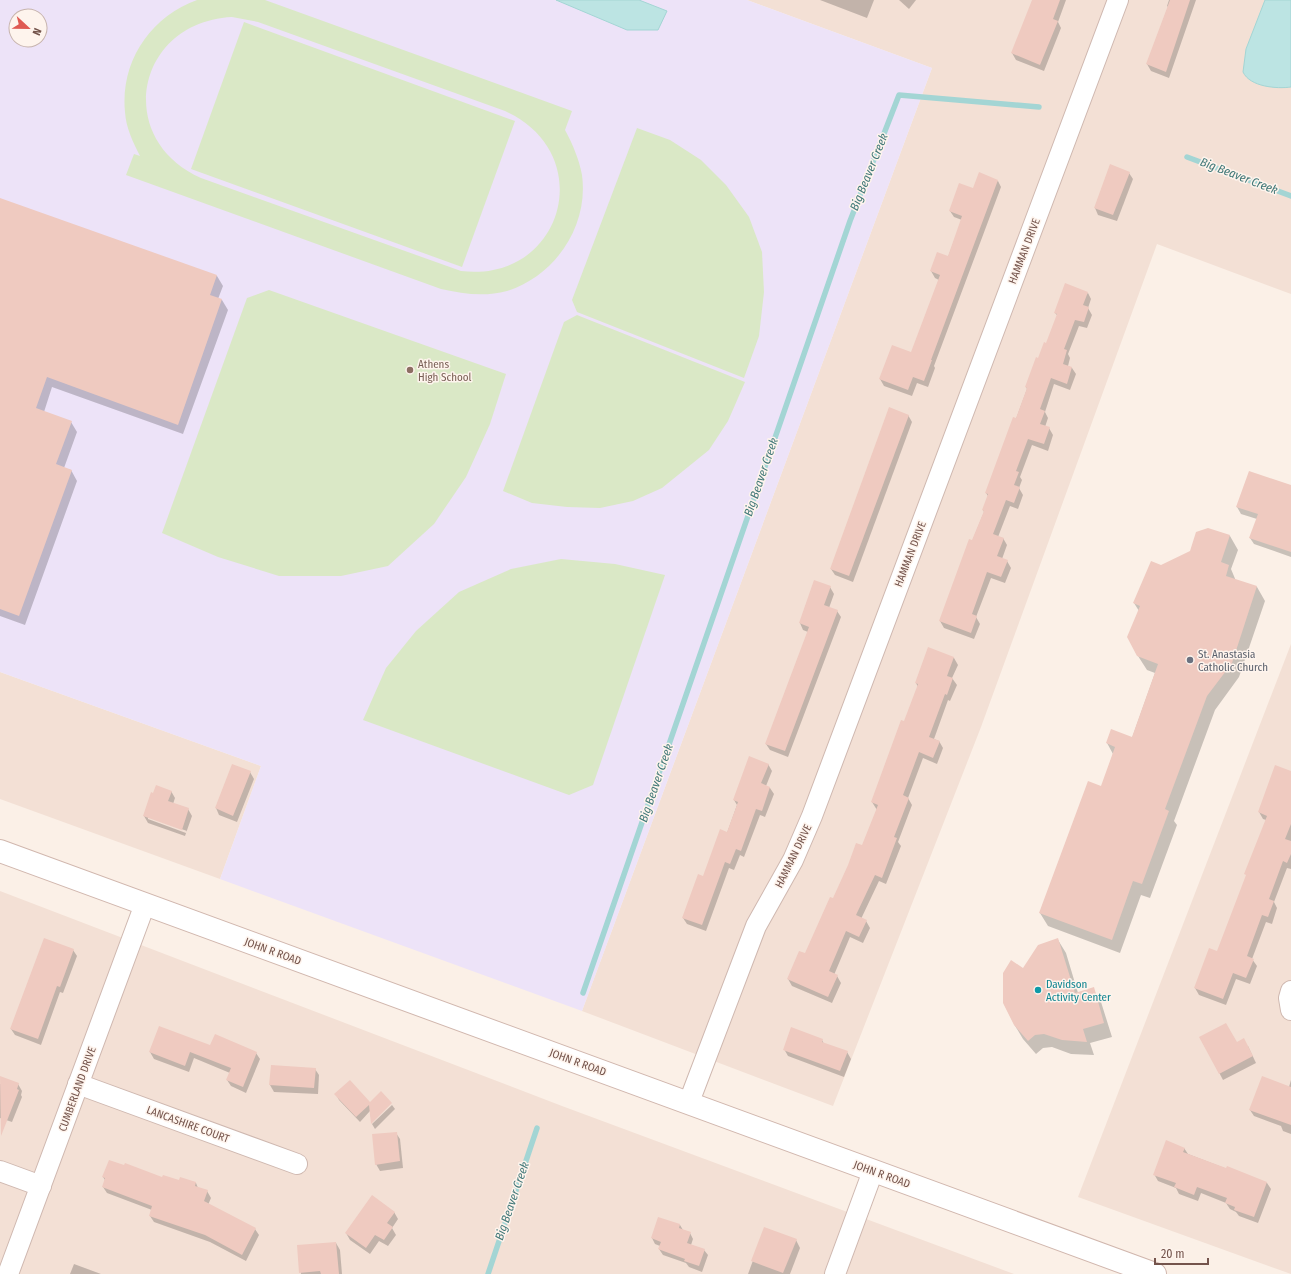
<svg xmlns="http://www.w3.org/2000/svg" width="1291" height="1274" viewBox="0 0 1291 1274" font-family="'Fira Sans Condensed',sans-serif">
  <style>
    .residential { fill: #f3e0d5 }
    .education { fill: #ede3f8; fill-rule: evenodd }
    .green { fill: #dae8c6; fill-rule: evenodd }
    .water { fill: #bce4e3; stroke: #a3d5d4 }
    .shadow { fill: #0003; fill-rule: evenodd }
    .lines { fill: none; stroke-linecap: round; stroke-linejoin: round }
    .stream { stroke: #a3d5d4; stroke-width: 5.5 }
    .building { fill: #efcac0 }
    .minor-casing { stroke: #cfb8b0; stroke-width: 22 }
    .secondary-casing { stroke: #d1b7ae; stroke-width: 24 }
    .minor { stroke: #fff; stroke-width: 20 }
    .secondary { stroke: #fff; stroke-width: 22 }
    .education-dot { fill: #8d6e63; stroke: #fef4ed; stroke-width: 1.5 }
    .worship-dot { fill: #6b7280; stroke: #fef4ed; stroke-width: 1.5 }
    .culture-dot { fill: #0f9aa8; stroke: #fef4ed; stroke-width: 1.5 }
    .labels { text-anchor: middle; stroke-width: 3; stroke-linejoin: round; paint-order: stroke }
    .street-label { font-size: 11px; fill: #74544c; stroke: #fef4ed }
    .education-label { font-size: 11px; fill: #785e54; stroke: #fef4ed; text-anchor: start }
    .worship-label { font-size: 11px; fill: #5b616d; stroke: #fef4ed; text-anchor: start }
    .culture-label { font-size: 11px; fill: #0d838f; stroke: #fef4ed; text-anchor: start }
    .water-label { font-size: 12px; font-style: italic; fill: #417878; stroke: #fef4ed }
  </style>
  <rect width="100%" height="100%" fill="#fbf0e7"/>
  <g class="residential">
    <polygon points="747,0 1291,0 1291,294 1157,244 981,727 833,1106 582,1011 932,68"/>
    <polygon points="1291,644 1291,1274 1078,1197"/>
    <polygon points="0,672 261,766 220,879 0,799"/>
    <polygon points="0,891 562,1106 1014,1274 0,1274"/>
  </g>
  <path class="education" d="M0,0h747l185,68 -350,943 -362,-132 41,-113 -261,-94zM16,16h24v24h-24z"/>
  <g class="green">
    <path d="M197,0h68l307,111 -7,19c8,15 14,29 17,45 7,51 -27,101 -75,116 -22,6 -44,3 -66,-2l-315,-114 8,-21 6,2c-7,-14 -14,-28 -15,-44 -5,-50 25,-95 72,-112zM232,17l26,5 247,89c94,42 59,172 -44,160l-260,-93c-88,-39 -65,-156 31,-161z"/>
    <polygon points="244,22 515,121 462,267 191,169"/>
    <polygon points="637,128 670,140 701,160 726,185 749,217 762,252 764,292 759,336 744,378 577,312 572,300"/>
    <polygon points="269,290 506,374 490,424 466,477 434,524 388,566 341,576 279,576 218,557 162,533 247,298"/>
    <polygon points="577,315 745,382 728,421 709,450 662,488 633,501 600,508 567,507 532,503 503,491 564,322"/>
    <polygon points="561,559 615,564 665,575 593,785 569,795 363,720 386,668 416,631 459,592 511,569"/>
  </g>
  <g class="water">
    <polygon points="556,0 639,0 667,11 658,30 627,30"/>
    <path d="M1265,0h26v87c-14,2 -41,0 -48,-15l3,-23z"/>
  </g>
  <g class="shadow">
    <polygon points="820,0 874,0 867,18"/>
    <polygon points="899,0 916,0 909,9"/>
    <polygon points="1035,0 1066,0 1058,22 1061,28 1044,71 1016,60 1012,53"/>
    <polygon points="1169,0 1196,0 1169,78 1151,71 1147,64 1168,7 1167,6"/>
    <polygon points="1129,173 1133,179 1117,221 1098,215 1095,208"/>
    <polygon points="998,181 1001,187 934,366 935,368 928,387 917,383 912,396 884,386 880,379 912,354 939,280 935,278 931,271 948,257 962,220 954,217 950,211 973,190"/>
    <polygon points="0,199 217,276 223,286 218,299 222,300 228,310 183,434 52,387 44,412 71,422 77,432 64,468 71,470 77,481 25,625 0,616"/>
    <polygon points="1088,293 1091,299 1088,308 1092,315 1087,328 1079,326 1068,354 1070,358 1068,366 1072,368 1076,374 1070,390 1054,384 1045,412 1048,418 1045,427 1049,428 1053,435 1048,451 1032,445 1020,477 1022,480 1019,488 1023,495 1018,509 1010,506 998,537 1003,538 1007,545 1002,559 1007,561 1011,568 1005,583 991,578 976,617 980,624 974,639 944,628 940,621 984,512 983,510 988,496 986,493 1016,419 1027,389 1026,387 1047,344 1058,316 1055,313"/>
    <polygon points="908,415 912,422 853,582 835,575 831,569"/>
    <polygon points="1291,486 1291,557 1254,544 1250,538 1257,519 1241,514 1237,507"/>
    <polygon points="1208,529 1230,536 1238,550 1231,569 1236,581 1257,587 1265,601 1239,677 1215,710 1174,821 1177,825 1150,898 1141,895 1120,953 1048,926 1040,913 1102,787 1113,754 1107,743 1132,738 1155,673 1147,670 1138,656 1139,611 1134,603 1161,566 1191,552"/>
    <polygon points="830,587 834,594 829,608 837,611 841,617 788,757 770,750 766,744 808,632 803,630 800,623"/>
    <polygon points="929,649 954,658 958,665 952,678 957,685 950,701 948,700 934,739 939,741 943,748 937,764 923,758 908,798 912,805 898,842 901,846 886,884 879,881 861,919 866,921 870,928 863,943 850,937 834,975 837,976 841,983 832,1003 792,986 788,979 805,955 863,846 877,810 872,802 902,721 905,722 918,687 916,683"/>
    <polygon points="768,764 772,771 766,786 770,788 774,794 765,817 760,815 744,857 740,855 734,870 729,868 706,931 687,924 683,918 727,833 737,805 734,800"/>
    <polygon points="233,765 250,772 254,779 237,822 219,815 216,808"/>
    <polygon points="1291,772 1291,869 1287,868 1274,902 1277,908 1272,924 1266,922 1252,959 1257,966 1250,984 1236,979 1226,1005 1199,995 1195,988 1218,952 1247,876 1266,820 1263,819 1259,812"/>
    <path d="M171,791l4,7 -2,6 15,5 4,7 -7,20 -37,-13 -4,-7zM148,817l39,14 -1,2 -38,-14z"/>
    <polygon points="1058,940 1066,953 1078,993 1093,989 1101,1002 1112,1037 1090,1043 1094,1055 1071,1054 1052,1047 1043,1048 1036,1054 1023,1039 1014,1024 1024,970"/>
    <polygon points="73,950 77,956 63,993 60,992 41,1045 15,1035 11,1029"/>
    <polygon points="1201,1038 1248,1046 1256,1063 1223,1080"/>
    <polygon points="822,1040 824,1044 847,1052 851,1059 844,1077 788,1056 784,1049"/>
    <polygon points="211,1047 256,1053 260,1059 246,1093 231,1086 227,1080 230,1073 194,1058 189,1072 154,1059 150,1052"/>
    <polygon points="315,1069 319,1075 318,1094 274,1092 270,1085"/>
    <polygon points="1291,1080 1291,1134 1283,1131 1281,1126 1254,1116 1250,1110 1289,1087"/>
    <polygon points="18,1084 22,1091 21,1095 22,1097 12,1122 0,1118 0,1084"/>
    <polygon points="336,1094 370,1103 372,1124 392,1105 395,1109 375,1129 372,1124 370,1111 360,1122 339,1100"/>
    <polygon points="396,1133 400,1139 403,1168 380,1171 376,1164"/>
    <polygon points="1184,1148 1188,1154 1227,1169 1227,1167 1267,1183 1271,1189 1258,1223 1239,1216 1236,1212 1230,1209 1226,1203 1201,1193 1198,1201 1179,1194 1176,1188 1158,1181 1154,1174"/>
    <polygon points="103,1177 163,1178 196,1183 198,1188 207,1191 211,1198 208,1205 255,1229 259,1235 246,1261 210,1242 154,1222 150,1216 152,1210 107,1193 103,1187 105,1180"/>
    <polygon points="394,1212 398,1219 392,1228 396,1235 388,1246 379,1241 370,1254 350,1240 346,1233"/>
    <polygon points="680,1225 683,1230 690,1233 693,1239 691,1245 704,1250 708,1255 702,1272 689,1267 686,1263 663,1255 659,1249 660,1246 655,1244 652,1238"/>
    <polygon points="765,1228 796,1240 800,1248 790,1274 748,1274"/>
    <polygon points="336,1243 340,1250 342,1274 301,1274 298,1246"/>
    <polygon points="74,1264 101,1274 70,1274"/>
  </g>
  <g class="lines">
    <g class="stream">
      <polyline points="1187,157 1291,196"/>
      <polyline points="583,993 850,221 899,95 1039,107"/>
      <polyline points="488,1274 537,1128"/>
    </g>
  </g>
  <g class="building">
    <polygon points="1032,0 1060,0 1053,19 1058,21 1040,65 1011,53"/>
    <polygon points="1170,0 1190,0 1166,72 1146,64"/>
    <polygon points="1110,164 1130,172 1113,215 1094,208"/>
    <polygon points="979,172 998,180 931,360 932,360 924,381 913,377 908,390 879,379 892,345 911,352 940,275 930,271 937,252 948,256 962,216 949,211 959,183 973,188"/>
    <polygon points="0,198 217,275 210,295 222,299 178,425 47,377 36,408 72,421 56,464 72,470 19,616 0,609"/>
    <polygon points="1065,283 1088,292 1083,305 1089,307 1084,322 1075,320 1064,349 1067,350 1063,364 1072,367 1067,384 1051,378 1040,409 1045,411 1040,424 1050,427 1044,444 1028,439 1016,471 1019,472 1014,485 1020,487 1014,503 1006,500 993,534 1004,538 997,556 1008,560 1001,577 987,572 972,614 977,616 971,633 939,621 969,539 972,540 984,511 982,510 988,494 985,493 1013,417 1016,418 1027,388 1025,387 1036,357 1038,358 1044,342 1046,343 1057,314 1054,313"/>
    <polygon points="889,407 909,415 849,576 830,569"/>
    <polygon points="1249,471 1291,485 1291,552 1249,538 1258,514 1236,507"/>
    <polygon points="1208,528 1230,535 1221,562 1229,565 1226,576 1257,586 1232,663 1207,696 1165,809 1169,811 1142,884 1133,881 1112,940 1039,913 1088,781 1101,786 1115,747 1106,743 1111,729 1132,737 1158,664 1137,656 1127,637 1140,606 1133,603 1151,561 1161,565 1190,551 1196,532"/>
    <polygon points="814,580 831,586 824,605 838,610 785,751 765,744 809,627 799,623"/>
    <polygon points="928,647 954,657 947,676 953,678 947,695 945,694 929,737 940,741 933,758 919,752 903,795 909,798 894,837 897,838 882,878 875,875 856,915 867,920 859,937 846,931 829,971 838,975 828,997 787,979 799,951 805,953 830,897 833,898 848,865 856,843 862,845 878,805 871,802 901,720 904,721 918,684 915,683"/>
    <polygon points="749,756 769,764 761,783 770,787 762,811 756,809 741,851 736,849 730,864 725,862 702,925 682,918 698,874 703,876 720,829 727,832 738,802 733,800"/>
    <polygon points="232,764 251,771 233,816 215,808"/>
    <polygon points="1275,765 1291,771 1291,824 1285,839 1291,841 1291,854 1287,863 1283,861 1269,899 1274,901 1268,917 1262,915 1247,956 1254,959 1246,978 1233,973 1223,999 1194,988 1209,948 1217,951 1246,875 1244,874 1267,816 1258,812"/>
    <polygon points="156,785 172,791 168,801 189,808 182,830 143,816 151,792 153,793"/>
    <polygon points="44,938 74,949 60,987 57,986 38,1039 10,1029"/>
    <polygon points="1058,938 1075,993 1094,987 1104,1023 1083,1029 1087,1042 1062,1040 1044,1034 1035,1035 1028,1041 1014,1025 1003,1003 1003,973 1011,960 1023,968 1038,945"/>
    <polygon points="1226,1023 1237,1042 1244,1038 1253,1056 1219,1074 1199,1037"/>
    <polygon points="159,1026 210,1045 215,1034 257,1052 243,1087 226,1080 231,1068 190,1052 185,1066 149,1052"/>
    <polygon points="791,1027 823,1039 822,1042 848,1051 840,1071 783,1050"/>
    <polygon points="271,1065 316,1068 314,1088 269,1085"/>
    <polygon points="0,1076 19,1083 17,1089 19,1090 1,1136"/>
    <polygon points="1262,1076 1291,1087 1291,1125 1249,1110"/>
    <polygon points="350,1080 370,1102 381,1091 392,1103 371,1124 369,1105 356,1117 334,1094"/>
    <polygon points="397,1132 400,1161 375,1165 372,1134"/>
    <polygon points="1166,1140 1185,1148 1183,1152 1226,1168 1227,1166 1267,1182 1254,1217 1234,1210 1235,1207 1225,1203 1227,1198 1197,1187 1194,1195 1174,1187 1176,1183 1153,1175"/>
    <polygon points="109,1160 124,1165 125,1163 162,1177 163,1175 179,1180 180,1177 196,1182 195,1186 208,1190 204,1201 256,1228 242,1255 205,1235 149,1216 152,1206 102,1187 105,1178 102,1177"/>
    <polygon points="372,1195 395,1212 387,1223 393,1227 384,1240 375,1235 366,1248 345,1233"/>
    <polygon points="658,1217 680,1224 679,1228 691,1232 687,1243 705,1249 699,1266 684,1261 685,1259 658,1249 661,1242 651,1238"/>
    <polygon points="764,1227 797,1239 783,1273 751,1261"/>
    <polygon points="336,1242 339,1274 321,1274 320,1271 299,1273 297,1245"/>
  </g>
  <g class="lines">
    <g class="minor-casing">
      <g id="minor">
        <polyline points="1291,991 1289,998 1291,1010"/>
        <polyline points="78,1084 297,1164"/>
        <polyline points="689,1102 756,926 793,860 812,816 1118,0"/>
        <polyline points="0,1171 41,1186"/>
        <polyline points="8,1274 145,904"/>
        <polyline points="835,1274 873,1171"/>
      </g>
    </g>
    <g class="secondary-casing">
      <polyline id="secondary" points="0,851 1155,1274"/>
    </g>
    <use href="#minor" class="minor"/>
    <use href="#secondary" class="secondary"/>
  </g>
  <circle class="education-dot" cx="410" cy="370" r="4"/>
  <circle class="worship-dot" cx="1190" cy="660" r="4"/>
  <circle class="culture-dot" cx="1038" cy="990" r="4"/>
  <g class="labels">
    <g class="street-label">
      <text transform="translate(1024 251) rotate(-69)" y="4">HAMMAN DRIVE</text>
      <text transform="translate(910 554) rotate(-69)" y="4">HAMMAN DRIVE</text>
      <text transform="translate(793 856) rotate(-64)" y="4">HAMMAN DRIVE</text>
      <text transform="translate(273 951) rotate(20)" y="4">JOHN R ROAD</text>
      <text transform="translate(578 1062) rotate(20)" y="4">JOHN R ROAD</text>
      <text transform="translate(77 1089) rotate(-70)" y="4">CUMBERLAND DRIVE</text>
      <text transform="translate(188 1124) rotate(20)" y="4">LANCASHIRE COURT</text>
      <text transform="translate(882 1174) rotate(20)" y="4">JOHN R ROAD</text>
    </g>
    <g class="education-label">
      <text x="418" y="368">Athens<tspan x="418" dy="13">High School</tspan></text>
    </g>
    <g class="worship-label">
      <text x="1198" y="658">St. Anastasia<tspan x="1198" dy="13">Catholic Church</tspan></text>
    </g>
    <g class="culture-label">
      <text x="1046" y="988">Davidson<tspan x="1046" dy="13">Activity Center</tspan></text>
    </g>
    <g class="water-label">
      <text transform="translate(869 172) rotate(-68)" y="4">Big Beaver Creek</text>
      <text transform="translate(1239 176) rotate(21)" y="4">Big Beaver Creek</text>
      <text transform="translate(761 477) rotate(-71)" y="4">Big Beaver Creek</text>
      <text transform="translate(656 783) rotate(-71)" y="4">Big Beaver Creek</text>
      <text transform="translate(512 1201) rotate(-71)" y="4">Big Beaver Creek</text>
    </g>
  </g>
  <g transform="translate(28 28) rotate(112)"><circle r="19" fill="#fef4ed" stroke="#c7b4ad"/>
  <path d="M0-3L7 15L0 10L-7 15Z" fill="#df5952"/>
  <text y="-6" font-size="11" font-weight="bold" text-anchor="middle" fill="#74544c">N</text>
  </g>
  <path d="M1155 1258v6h53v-6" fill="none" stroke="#74544c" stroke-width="2"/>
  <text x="1161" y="1258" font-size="12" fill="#74544c" stroke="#fef4ed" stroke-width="3" paint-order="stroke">20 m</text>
</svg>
